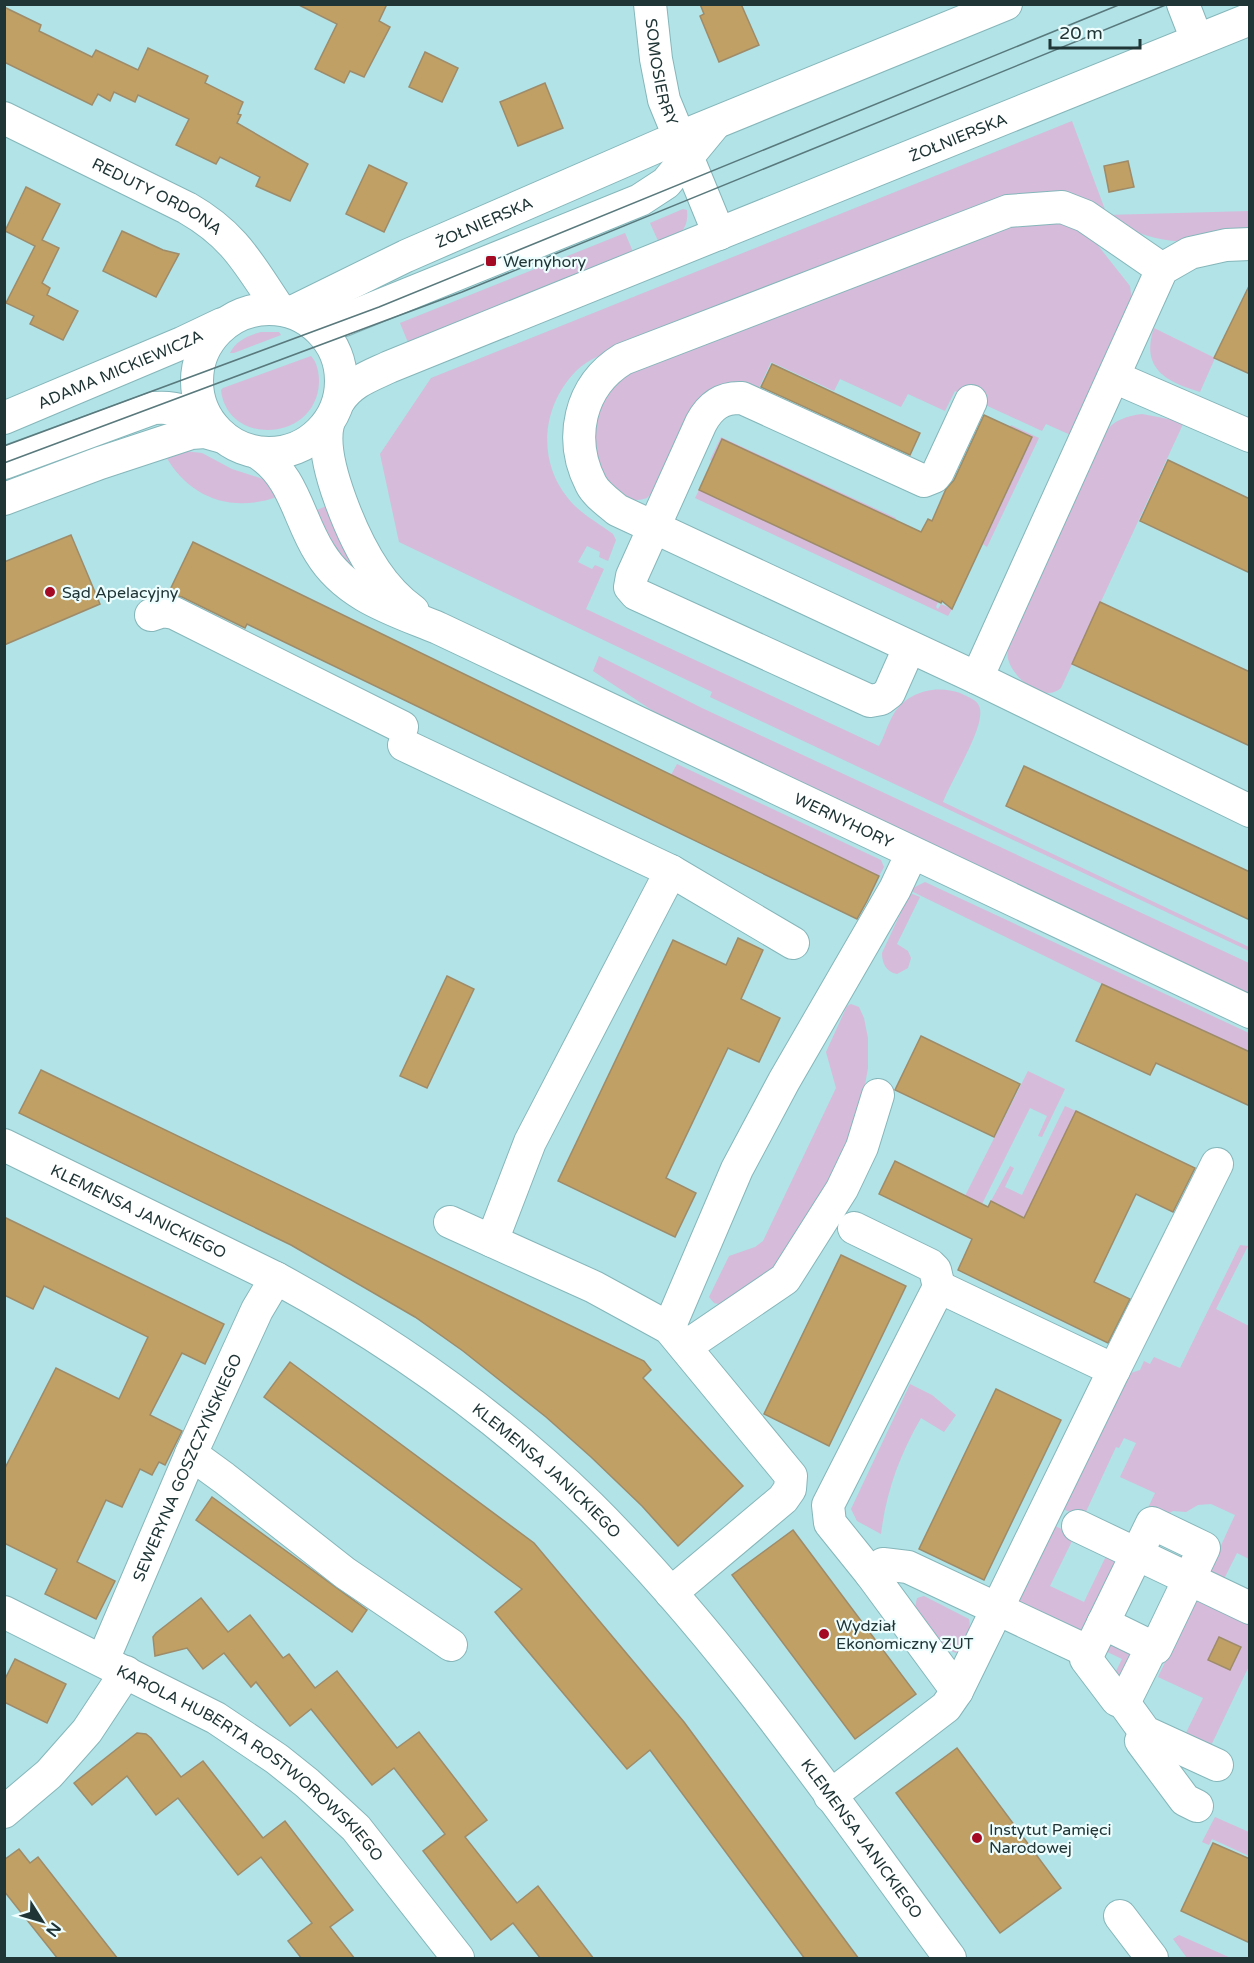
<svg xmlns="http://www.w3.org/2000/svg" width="1254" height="1963" viewBox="0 0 1254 1963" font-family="'Varela Round',sans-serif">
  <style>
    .green { fill: #d6bbda }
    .building { fill: #c0a064; stroke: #9e8b6a; stroke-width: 1.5 }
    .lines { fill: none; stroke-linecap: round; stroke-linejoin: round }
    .minor-casing { stroke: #85b6ba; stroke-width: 34 }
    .minor { stroke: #fff; stroke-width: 32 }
    .tram { stroke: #59797c; stroke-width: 1.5 }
    .poi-dot { fill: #a50a24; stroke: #eefdfe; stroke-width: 2 }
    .labels { text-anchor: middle; stroke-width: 4.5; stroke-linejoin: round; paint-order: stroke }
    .street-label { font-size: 16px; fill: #203536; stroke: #eefdfe }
    .poi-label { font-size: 16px; fill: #203536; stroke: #eefdfe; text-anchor: start }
  </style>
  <rect width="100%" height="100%" fill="#b1e3e7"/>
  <g class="green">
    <path d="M1072,121l35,94 142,-4v21c-18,3 -36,8 -54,9 -46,4 -84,-20 -123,-39l-448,143c-16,7 -36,14 -48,26 -34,35 -39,88 -9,126 12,16 30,25 46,37l3,6 -8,21 -9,-4 1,-5 -13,-6 -9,16 14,7 3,-4 9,4 -18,40 293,137c5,-9 8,-20 13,-29 13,-25 43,-33 68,-24 8,4 19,7 20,16 4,21 -29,71 -37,93l306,145v4l-539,-254 2,-5 -313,-150 -19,-88 51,-76z"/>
    <path d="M683,209l4,1c2,23 -10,25 -28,33l-9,-20z"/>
    <path d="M1047,218l27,9 22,16 34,43 2,15 -59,135 -27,-12 -4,7 -87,-40 -10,20 -37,-17 -7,13 -61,-28 -6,12 -63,-29 -13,28 -8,-3 -103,111c-4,1 -7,2 -10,2 -23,2 -42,-35 -52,-52l26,-70 393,-156z"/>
    <polygon points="625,233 634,254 409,345 400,323"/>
    <path d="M1154,328l61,30 -15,34c-33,-10 -60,-23 -46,-64z"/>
    <path d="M261,332h18l2,3 -47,18h-4c5,-12 19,-18 31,-21z"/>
    <path d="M311,356c6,6 8,17 8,26 -2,60 -92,65 -98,8l2,-2z"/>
    <path d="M1142,414l42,8 -123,266c-18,16 -48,-10 -53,-29 -1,-4 0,-10 0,-15l97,-211c8,-13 22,-17 37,-19z"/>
    <polygon points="1011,425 1039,438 987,547 983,544 1032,438 1010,427"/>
    <polygon points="721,437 896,518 895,520 712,461 710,460"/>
    <path d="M184,451l18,2 30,16 31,10 5,3 9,15c-46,16 -88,1 -112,-42z"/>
    <polygon points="699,490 938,602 936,607 938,609 941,604 952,609 948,616 695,498"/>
    <polygon points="329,505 353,565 351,569 348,569 312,512"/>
    <polygon points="599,656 702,708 1249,963 1249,997 674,725 593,671"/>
    <polygon points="677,764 881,860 884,867 879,876 671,775"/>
    <polygon points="925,882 1249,1033 1249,1052 1102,984 909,890"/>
    <path d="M910,893l10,4 -23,47 11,7 3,7 -3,10 -11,6c-11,-2 -15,-11 -15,-21z"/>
    <polygon points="851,1004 859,1007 864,1018 868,1038 868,1068 861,1107 832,1180 774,1269 723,1305 714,1303 709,1297 729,1256 755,1247 763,1241 836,1088 826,1052 847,1006"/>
    <polygon points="1028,1071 1065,1089 1042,1137 1038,1136 1047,1116 1030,1108 982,1204 965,1196"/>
    <polygon points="1065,1106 1076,1111 1023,1220 1019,1215 991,1201 1010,1166 1014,1168 1005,1187 1022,1195"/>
    <polygon points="1240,1245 1248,1246 1216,1309 1249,1326 1249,1559 1237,1553 1221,1585 1206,1578 1235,1515 1211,1504 1198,1505 1186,1512 1173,1511 1164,1516 1148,1508 1155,1493 1120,1477 1136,1443 1124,1438 1119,1448 1116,1447 1083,1518 1063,1509 1128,1374 1140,1370 1144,1361 1150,1364 1154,1357 1180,1368"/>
    <path d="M910,1384l22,11 24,20 -12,17 -23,-14c-21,36 -35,74 -40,116l-24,-13 -6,-12z"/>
    <polygon points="1055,1526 1075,1535 1050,1586 1084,1602 1108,1552 1123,1559 1084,1640 1014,1607"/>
    <polygon points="1197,1595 1249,1619 1249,1666 1207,1754 1182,1741 1203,1698 1158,1677"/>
    <path d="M924,1596l45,23c3,11 -5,26 -13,34l-10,-4 -31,-41 2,-10z"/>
    <polygon points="1103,1635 1140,1652 1126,1681 1114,1675 1122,1659 1097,1647"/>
    <polygon points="1215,1817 1249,1832 1249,1856 1212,1839 1209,1845 1202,1842"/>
    <polygon points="1179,1935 1231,1958 1187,1958 1173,1939"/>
  </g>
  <g class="building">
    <polygon points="297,4 387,4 379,21 390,27 364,77 350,71 344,83 315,69 337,24"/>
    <polygon points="700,4 741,4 759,45 719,62 700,16 704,14"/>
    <polygon points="4,7 41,25 39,31 92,57 96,50 138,70 148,48 208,76 205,83 243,102 238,114 241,115 237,123 308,164 290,201 256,186 260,177 220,157 216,164 176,145 189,119 138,95 135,102 114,92 110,101 98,94 92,105 4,62"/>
    <polygon points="425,52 458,68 442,102 409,87"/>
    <polygon points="545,83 563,128 518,146 500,102"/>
    <polygon points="1128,161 1134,187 1109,192 1104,166"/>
    <polygon points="369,165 407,183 384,232 346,214"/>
    <polygon points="26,187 60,204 42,240 59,248 42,283 50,288 47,295 78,311 63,340 30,324 34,316 6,303 35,246 5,231"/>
    <polygon points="122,231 163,250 179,254 156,297 103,271"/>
    <polygon points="1250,284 1250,374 1214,358"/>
    <polygon points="772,364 920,433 910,455 761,387"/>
    <polygon points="984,415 1032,437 952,609 942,601 941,603 699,490 722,439 921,532 928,519 932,521 946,489 954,480"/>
    <polygon points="1168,460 1250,499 1250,573 1140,521"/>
    <polygon points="71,535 100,604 4,645 4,562"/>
    <polygon points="193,542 879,876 867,901 857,919 247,624 245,628 182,597 168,594"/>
    <polygon points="1100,602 1250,672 1250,746 1072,664"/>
    <polygon points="1024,766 1250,872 1250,920 1006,806"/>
    <polygon points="738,938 763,950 741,999 780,1018 759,1062 728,1048 666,1178 696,1193 675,1237 558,1181 673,940 726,965"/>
    <polygon points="447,976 474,989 427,1088 400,1076"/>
    <polygon points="1102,984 1250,1052 1250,1106 1156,1063 1150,1075 1076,1041"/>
    <polygon points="921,1036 1020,1084 994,1137 895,1090"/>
    <polygon points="41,1070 644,1361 651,1370 643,1378 743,1486 678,1546 642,1506 591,1457 546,1417 463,1351 415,1317 291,1245 19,1113"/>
    <polygon points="1076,1111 1195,1168 1173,1212 1136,1194 1094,1282 1130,1299 1108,1343 958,1270 972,1239 879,1194 895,1161 988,1207 991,1201 1024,1218"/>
    <polygon points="4,1217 224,1324 205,1364 182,1353 150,1415 182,1431 165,1465 159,1462 152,1475 140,1469 122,1507 106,1500 77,1562 115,1581 96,1619 45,1594 57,1569 4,1543 4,1470 56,1368 119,1399 148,1337 44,1286 33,1309 4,1295"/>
    <polygon points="841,1255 906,1286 829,1446 764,1414"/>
    <polygon points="290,1362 534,1543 684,1722 859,1959 805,1959 650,1750 627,1769 495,1612 522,1589 264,1397"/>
    <polygon points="996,1389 1061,1420 984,1580 919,1549"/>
    <polygon points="212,1497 367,1610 352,1632 196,1520"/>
    <polygon points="793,1530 916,1694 855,1739 732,1575"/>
    <polygon points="201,1598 228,1632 250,1615 283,1658 289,1654 315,1688 337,1671 397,1748 419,1732 487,1820 465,1837 517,1903 538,1886 594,1959 541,1959 513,1923 491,1940 423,1851 445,1834 394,1768 372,1785 311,1709 290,1726 256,1682 251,1687 224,1653 203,1669 187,1648 155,1656 153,1637 156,1633"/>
    <polygon points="1219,1637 1241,1647 1230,1670 1208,1660"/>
    <polygon points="15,1659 66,1684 47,1723 4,1702 4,1681"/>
    <polygon points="137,1733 146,1734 151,1738 181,1777 203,1761 263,1838 285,1821 353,1910 330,1927 355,1959 302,1959 288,1941 312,1923 261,1857 238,1875 178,1798 156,1815 127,1776 92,1805 74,1783"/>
    <polygon points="957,1748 1061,1888 1000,1933 896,1793"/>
    <polygon points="1213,1843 1250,1859 1250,1943 1181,1911"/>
    <polygon points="19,1849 30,1863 38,1857 118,1959 58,1959 4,1891 4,1860"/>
  </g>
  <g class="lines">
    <g class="minor-casing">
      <g id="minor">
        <path id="s1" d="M650,4l6,55 8,41 55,134"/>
        <polyline points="1183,4 1197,40"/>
        <path id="s2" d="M4,118l183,90c49,28 62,57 92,101"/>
        <path d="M1162,269l-77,-53 -23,-9 -54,4 -385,148c-44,27 -55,80 -32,125 5,10 18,19 26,26l360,168 273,133"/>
        <circle cx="269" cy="381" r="72"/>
        <path id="s3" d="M292,312l114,-56 257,-112 343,-140"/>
        <path d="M302,316c14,7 27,7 42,4l296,-120 26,-17 47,-57"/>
        <polyline points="1114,377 1250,436"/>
        <path id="s4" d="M339,401c12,-19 31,-25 50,-34l861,-348"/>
        <path id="s5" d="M4,418l178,-75 40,-19"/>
        <path d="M328,424c-9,37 26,116 47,147 10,15 23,29 38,40"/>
        <path id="s6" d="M258,453c37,24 40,66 62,100 26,43 74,57 118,75l812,384"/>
        <path d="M4,463l150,-55c22,-2 44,5 60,20"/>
        <polyline points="4,499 100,463 191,433 205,432 223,437"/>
        <polyline points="151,615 163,611 174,613 402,727"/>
        <path d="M909,648l-20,45 -8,6 -11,2 -234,-107 -6,-7 2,-11 69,-153c9,-17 21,-26 41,-25l182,83 10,-4 4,-5 33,-71"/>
        <polyline points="977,678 1162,269 1190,253 1226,245 1250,244"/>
        <polyline points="404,745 671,871 793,943"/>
        <path id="s7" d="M4,1145l272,133c114,62 221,137 314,228 137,136 246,298 360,452"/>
        <polyline points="450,1222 594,1287 669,1328 791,1476 790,1489 783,1499 671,1593"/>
        <polyline points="854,1228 930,1265 935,1270 939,1287 828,1505 830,1523 871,1574 957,1691"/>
        <polyline points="492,1241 530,1142 671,871"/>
        <polyline points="669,1328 737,1169 784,1081 895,889 912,853"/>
        <polyline points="685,1347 785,1279 842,1189 862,1147 878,1095"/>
        <polyline points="1114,1370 1217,1164"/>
        <polyline points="191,1454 224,1478 345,1573 451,1645"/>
        <polyline points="1078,1526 1250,1608"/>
        <polyline points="871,1574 883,1564 908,1567 1089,1652 1152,1523 1204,1548 1156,1648 1152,1647 1124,1703"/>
        <path id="s8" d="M4,1612l212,106 61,41 30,24 49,45 102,130"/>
        <polyline points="1103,1623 1152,1647"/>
        <polyline points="1089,1652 1086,1659 1117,1700 1124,1703 1145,1732 1217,1765"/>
        <path id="s9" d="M103,1660l88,-206 66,-144 19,-32"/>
        <polyline points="1145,1732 1141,1741 1185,1800 1197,1806"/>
        <polyline points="830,1796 946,1707 957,1691 1114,1370 939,1287"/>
        <polyline points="4,1812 49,1774 87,1731 126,1672"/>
        <polyline points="1120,1916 1152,1958"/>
      </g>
    </g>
    <use href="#minor" class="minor"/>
    <g class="tram">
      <polyline points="4,446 379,307 1121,4"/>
      <polyline points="4,463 462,292 1168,4"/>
    </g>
  </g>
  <g class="poi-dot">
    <rect x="485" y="255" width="12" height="12" rx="3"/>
    <circle cx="50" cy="592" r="6"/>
    <circle cx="824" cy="1634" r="6"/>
    <circle cx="977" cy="1838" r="6"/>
  </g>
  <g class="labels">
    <g class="street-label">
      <text dy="6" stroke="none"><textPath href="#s1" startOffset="69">SOMOSIERRY</textPath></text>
      <text dy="6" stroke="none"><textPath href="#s4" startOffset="675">ŻOŁNIERSKA</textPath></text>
      <text dy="6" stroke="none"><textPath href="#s2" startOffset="172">REDUTY ORDONA</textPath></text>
      <text dy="6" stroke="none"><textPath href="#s3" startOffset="212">ŻOŁNIERSKA</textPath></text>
      <text dy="6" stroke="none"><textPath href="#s5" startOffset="126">ADAMA MICKIEWICZA</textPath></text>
      <text dy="6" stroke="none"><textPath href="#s6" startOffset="711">WERNYHORY</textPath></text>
      <text dy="6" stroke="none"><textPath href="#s7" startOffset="150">KLEMENSA JANICKIEGO</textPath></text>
      <text dy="6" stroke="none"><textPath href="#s9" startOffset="210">SEWERYNA GOSZCZYŃSKIEGO</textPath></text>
      <text dy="6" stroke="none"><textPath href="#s7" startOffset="636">KLEMENSA JANICKIEGO</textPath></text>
      <text dy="6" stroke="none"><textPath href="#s8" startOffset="291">KAROLA HUBERTA ROSTWOROWSKIEGO</textPath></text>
      <text dy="6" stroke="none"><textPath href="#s7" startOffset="1122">KLEMENSA JANICKIEGO</textPath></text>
    </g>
    <g class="poi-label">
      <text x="503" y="267">Wernyhory</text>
      <text x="62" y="598">Sąd Apelacyjny</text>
      <text x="836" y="1631">Wydział<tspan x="836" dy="18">Ekonomiczny ZUT</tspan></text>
      <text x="989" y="1835">Instytut Pamięci<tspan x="989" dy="18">Narodowej</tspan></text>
    </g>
  </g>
  <rect width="1254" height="1963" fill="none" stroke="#203536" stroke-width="12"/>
  <g transform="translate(42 1921) rotate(127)" stroke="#eefdfe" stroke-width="4.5" paint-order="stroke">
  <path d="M0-4.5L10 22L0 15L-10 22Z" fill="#203536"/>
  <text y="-9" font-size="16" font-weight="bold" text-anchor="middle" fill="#203536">N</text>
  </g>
  <path d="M1050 39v9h90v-9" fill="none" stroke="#203536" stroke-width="3"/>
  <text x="1059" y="39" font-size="18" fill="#203536" stroke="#eefdfe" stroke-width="4.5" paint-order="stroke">20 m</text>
</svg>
